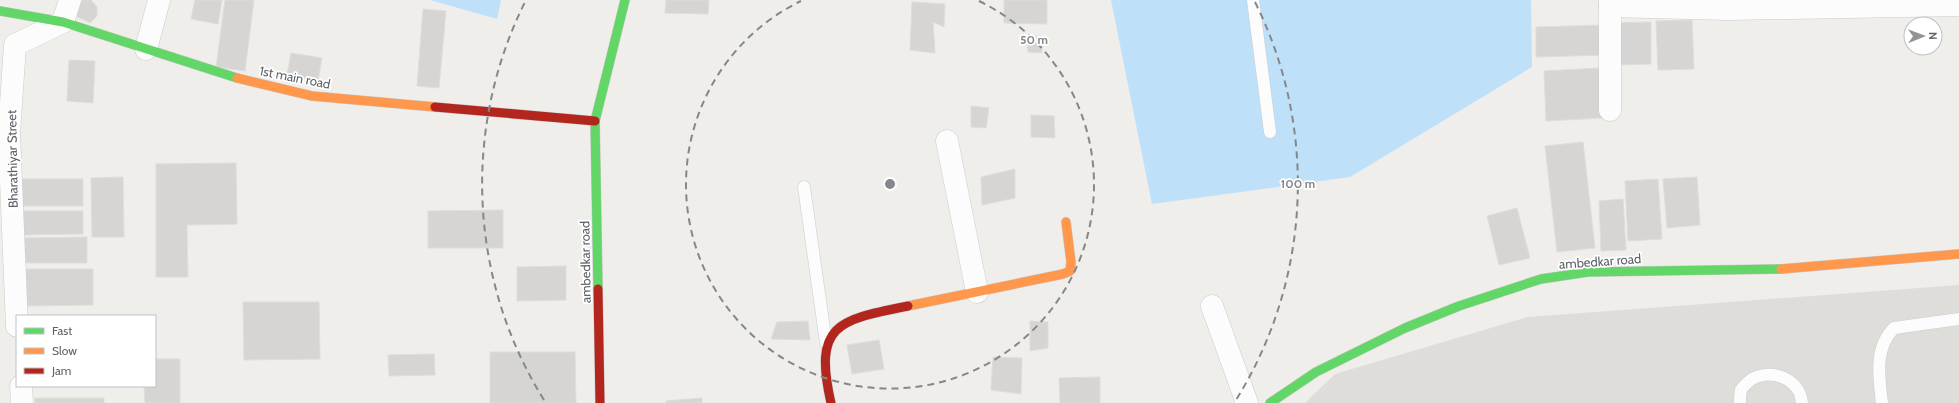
<svg xmlns="http://www.w3.org/2000/svg" width="1959" height="403" viewBox="0 0 1959 403" font-family="Cabin,sans-serif">
  <style>
    .industrial { fill: #dfddda }
    .water { fill: #bfe0f9 }
    .building { fill: #d6d5d3; stroke: #deddd9 }
    .lines { fill: none; stroke-linecap: round; stroke-linejoin: round }
    .lane-casing { stroke: #cbcccc; stroke-width: 13 }
    .street-casing { stroke: #cbcccc; stroke-width: 23 }
    .fast-casing { stroke: #cacacb; stroke-width: 10 }
    .slow-casing { stroke: #cacacb; stroke-width: 10 }
    .jam-casing { stroke: #cacacb; stroke-width: 10 }
    .lane { stroke: #fdfcfc; stroke-width: 12 }
    .street { stroke: #fdfcfc; stroke-width: 22 }
    .fast { stroke: #63d668; stroke-width: 9 }
    .slow { stroke: #ff974d; stroke-width: 9 }
    .jam { stroke: #b3261e; stroke-width: 9 }
    .ring { fill: none; stroke: #84888a; stroke-width: 2; stroke-dasharray: 7 5 }
    .labels { text-anchor: middle; stroke-width: 3.5; stroke-linejoin: round; paint-order: stroke }
    .street-label { font-size: 13px; fill: #5f6368; stroke: #fff }
    .centre { fill: #84888a; stroke: #fff; stroke-width: 2 }
    .ring-label { font-size: 12px; text-anchor: middle; font-weight: bold; fill: #84888a; stroke: #fff; stroke-width: 3.5; stroke-linejoin: round; paint-order: stroke }
  </style>
  <rect width="100%" height="100%" fill="#efeeea"/>
  <polygon class="industrial" points="1959,285 1959,403 1305,403 1335,374 1528,317"/>
  <g class="water">
    <polygon points="430,0 501,0 497,19"/>
    <polygon points="1111,0 1531,0 1532,67 1350,177 1152,204"/>
  </g>
  <g class="building">
    <polygon points="82,0 91,0 97,7 97,16 90,23 74,15 78,2"/>
    <polygon points="195,0 222,0 218,24 191,19"/>
    <polygon points="225,0 254,0 245,71 216,67"/>
    <polygon points="666,0 709,0 708,14 665,13"/>
    <polygon points="1004,0 1047,0 1047,24 1004,23"/>
    <polygon points="912,2 945,4 944,27 933,22 935,53 910,50"/>
    <polygon points="423,9 446,11 439,88 417,86"/>
    <polygon points="1692,20 1694,69 1658,70 1656,21"/>
    <polygon points="1651,22 1651,64 1613,65 1612,23"/>
    <polygon points="1603,25 1603,55 1536,57 1536,27"/>
    <polygon points="1041,36 1042,53 1028,52 1026,37"/>
    <polygon points="291,53 322,58 318,81 287,75"/>
    <polygon points="69,60 95,61 93,103 67,101"/>
    <polygon points="1600,68 1602,118 1546,121 1544,71"/>
    <polygon points="971,106 989,108 986,128 971,127"/>
    <polygon points="1031,115 1054,116 1055,138 1031,137"/>
    <polygon points="1583,142 1595,248 1557,252 1545,146"/>
    <polygon points="236,163 237,224 187,225 188,277 156,277 156,164"/>
    <polygon points="1015,169 1015,198 982,205 981,177"/>
    <polygon points="123,177 124,237 92,237 91,178"/>
    <polygon points="1697,177 1700,225 1667,228 1663,179"/>
    <rect x="17" y="179" width="66" height="27"/>
    <polygon points="1658,179 1662,239 1628,241 1625,181"/>
    <polygon points="1623,199 1626,250 1601,251 1599,201"/>
    <polygon points="1517,208 1530,258 1499,265 1487,216"/>
    <polygon points="503,210 503,248 428,248 428,211"/>
    <polygon points="22,211 83,211 83,234 22,235"/>
    <polygon points="87,237 87,263 24,263 23,238"/>
    <polygon points="566,266 566,300 517,301 517,267"/>
    <polygon points="26,269 93,269 93,305 27,306"/>
    <polygon points="243,302 319,302 320,359 244,360"/>
    <polygon points="808,321 810,340 771,339 777,322"/>
    <polygon points="1030,321 1048,322 1048,348 1030,351"/>
    <polygon points="879,340 884,369 852,374 847,345"/>
    <polygon points="490,352 575,352 576,403 490,403"/>
    <polygon points="434,354 435,375 389,376 388,355"/>
    <polygon points="993,357 1022,358 1021,394 991,390"/>
    <polygon points="155,359 180,359 180,403 145,403 144,386 155,386"/>
    <polygon points="1100,377 1100,403 1060,403 1059,378"/>
    <rect x="35" y="398" width="69" height="5"/>
    <polygon points="702,398 702,403 666,403 666,401"/>
  </g>
  <g class="lines">
    <g class="lane-casing">
      <g id="lane">
        <polyline points="1253,0 1270,132"/>
        <polyline points="804,187 826,343"/>
        <path d="M1740,403c0,-4 0,-9 1,-13 2,-4 7,-8 11,-11 20,-11 48,0 50,24"/>
        <path d="M1882,403c-3,-26 -8,-55 12,-75l65,-9"/>
      </g>
    </g>
    <g class="street-casing">
      <g id="street">
        <polyline points="1610,6 1728,9 1959,5"/>
        <polyline points="146,49 159,0"/>
        <polyline points="1610,110 1610,0"/>
        <polyline points="947,141 977,292"/>
        <polyline points="1212,306 1247,403"/>
        <polyline points="17,326 9,133 15,45 63,22 70,0"/>
        <polyline points="21,386 22,403"/>
      </g>
    </g>
    <g class="fast-casing">
      <g id="fast">
        <polyline points="0,11 63,22 237,78"/>
        <polyline points="598,289 595,121 625,0"/>
        <polyline points="1270,403 1316,372 1405,328 1459,306 1541,279 1588,272 1781,269"/>
      </g>
    </g>
    <g class="slow-casing">
      <g id="slow">
        <polyline points="237,78 312,96 435,107"/>
        <polyline points="1781,269 1959,254"/>
        <polyline points="908,306 1063,274 1070,271 1071,262 1066,222"/>
      </g>
    </g>
    <g class="jam-casing">
      <g id="jam">
        <polyline points="435,107 595,121"/>
        <polyline points="598,289 600,403"/>
        <path d="M831,403c-18,-79 7,-83 77,-97"/>
      </g>
    </g>
    <use href="#lane" class="lane"/>
    <use href="#street" class="street"/>
    <use href="#fast" class="fast"/>
    <use href="#slow" class="slow"/>
    <use href="#jam" class="jam"/>
  </g>
  <g class="ring">
    <path d="M979 1A204 204 0 1 1 801 1"/>
    <path d="M544 400A408 408 0 0 1 525 2M1255 2A408 408 0 0 1 1236 400"/>
  </g>
  <g class="labels">
    <g class="street-label">
      <text transform="translate(295 77) rotate(11)" y="5">1st main road</text>
      <text transform="translate(12 159) rotate(-91)" y="5">Bharathiyar Street</text>
      <text transform="translate(1600 261) rotate(-4)" y="5">ambedkar road</text>
      <text transform="translate(585 262) rotate(-91)" y="5">ambedkar road</text>
    </g>
  </g>
  <circle cx="890" cy="184" r="6" class="centre"/>
  <g class="ring-label">
    <text x="1034" y="44">50 m</text>
    <text x="1298" y="188">100 m</text>
  </g>
  <rect x="16" y="315" width="140" height="72" fill="#ffffff" stroke="#bfc1c3"/>
  <rect x="24" y="328" width="20" height="6" fill="#63d668" stroke="#bfc1c3"/>
  <text x="52" y="335" font-size="12" fill="#5f6368">Fast</text>
  <rect x="24" y="348" width="20" height="6" fill="#ff974d" stroke="#bfc1c3"/>
  <text x="52" y="355" font-size="12" fill="#5f6368">Slow</text>
  <rect x="24" y="368" width="20" height="6" fill="#b3261e" stroke="#bfc1c3"/>
  <text x="52" y="375" font-size="12" fill="#5f6368">Jam</text>
  <g transform="translate(1923 36) rotate(89)"><circle r="19" fill="#ffffff" stroke="#bfc1c3"/>
  <path d="M0-3L7 15L0 10L-7 15Z" fill="#919496"/>
  <text y="-6" font-size="11" font-weight="bold" text-anchor="middle" fill="#5f6368">N</text>
  </g>
</svg>
